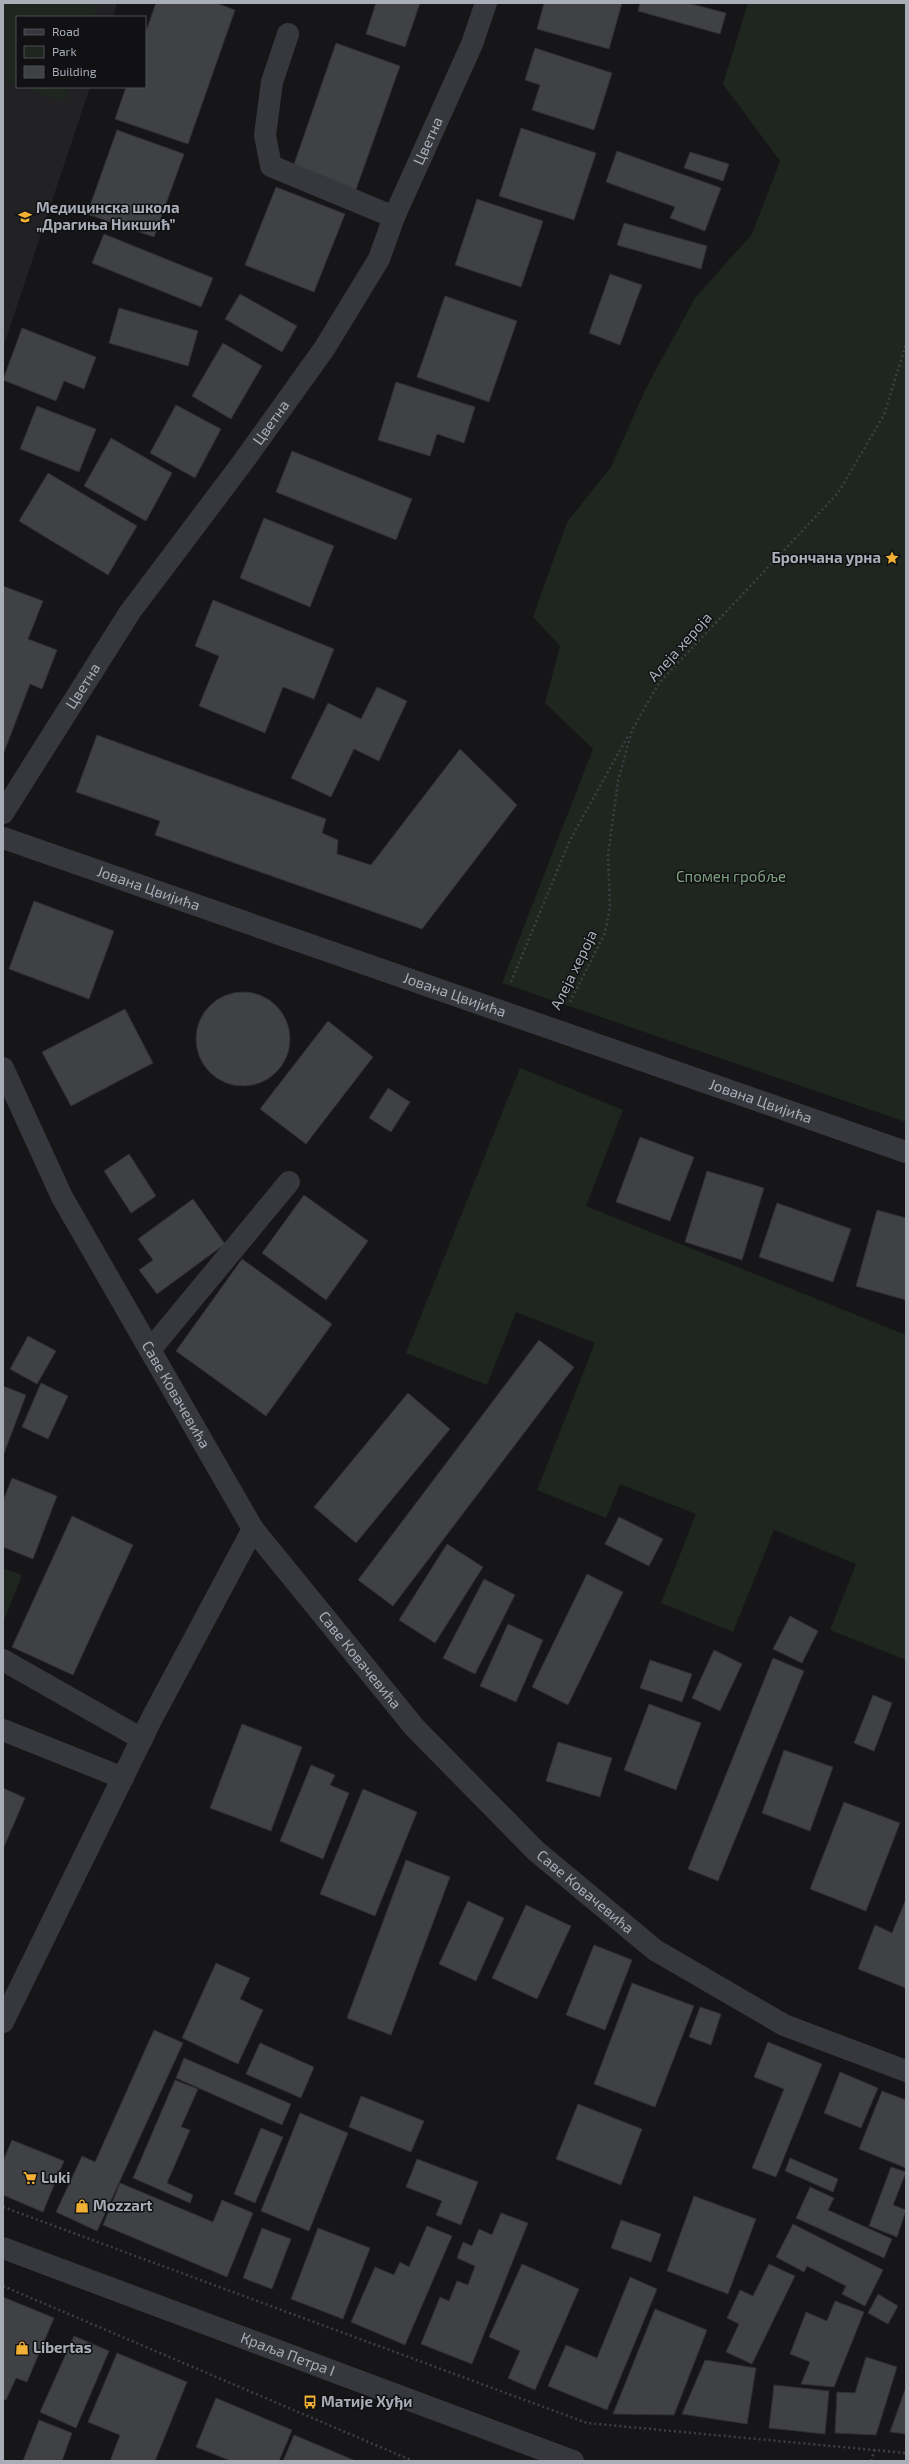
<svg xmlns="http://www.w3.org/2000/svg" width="909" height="2464" viewBox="0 0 909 2464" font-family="'Exo 2',sans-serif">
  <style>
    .built { fill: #222225 }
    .green { fill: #1e261f }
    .building { fill: #404145; stroke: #303034 }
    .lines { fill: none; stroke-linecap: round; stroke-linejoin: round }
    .path { stroke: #3d3f44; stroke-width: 2.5; stroke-dasharray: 2 3; stroke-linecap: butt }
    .minor { stroke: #37383d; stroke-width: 22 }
    .labels { text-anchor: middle; stroke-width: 3; stroke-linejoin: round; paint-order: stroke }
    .street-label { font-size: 15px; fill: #a8adb8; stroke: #111113 }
    .poi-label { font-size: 15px; font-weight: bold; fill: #a8adb8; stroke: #111113; text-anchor: start }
    .park-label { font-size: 15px; fill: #7fa381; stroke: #111113 }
  </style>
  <rect width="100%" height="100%" fill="#161618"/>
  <polygon class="built" points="3,3 117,3 113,17 17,17 17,87 90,87 3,348"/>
  <g class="green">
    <polygon points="3,3 99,3 94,17 17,17 17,85 3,80"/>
    <polygon points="748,3 906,3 906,1122 502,983 593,749 545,703 560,646 533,617 567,522 611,467 646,388 695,298 752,234 780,161 723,84"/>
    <polygon points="22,87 69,87 64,102"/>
    <polygon points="520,1068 623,1110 586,1206 906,1335 906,1660 830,1630 856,1564 774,1530 733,1632 661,1603 696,1514 620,1484 606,1518 537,1490 595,1343 516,1312 487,1385 406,1353"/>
    <polygon points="3,1568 22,1575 3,1623"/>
  </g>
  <g class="building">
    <polygon points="156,3 216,3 235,10 188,144 115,119 126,87 145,87 145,34"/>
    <polygon points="376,3 420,3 405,47 366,34"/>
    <polygon points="544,3 622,3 609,49 537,29"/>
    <polygon points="640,3 688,3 726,13 720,34 638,11"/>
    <polygon points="336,43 400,66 354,195 291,173"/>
    <polygon points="535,48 612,73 594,130 532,110 540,85 525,80"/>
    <polygon points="521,128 596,153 574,220 499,196"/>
    <polygon points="117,130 184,154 154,237 87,214"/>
    <polygon points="617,151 721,188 705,231 670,218 675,207 606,182"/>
    <polygon points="690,152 729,164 723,181 684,168"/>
    <polygon points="276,187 345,214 314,292 245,265"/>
    <polygon points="477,199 543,221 521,287 455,265"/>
    <polygon points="624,223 707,246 701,269 617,245"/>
    <polygon points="104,234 213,278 201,307 92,263"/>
    <polygon points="610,274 642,285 620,345 589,333"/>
    <polygon points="240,294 297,326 282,352 225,319"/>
    <polygon points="445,296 517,321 489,402 417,377"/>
    <polygon points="119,308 198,331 188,366 109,343"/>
    <polygon points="22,328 96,357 84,389 64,381 56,401 3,380"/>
    <polygon points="223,343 262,366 231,419 192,396"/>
    <polygon points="396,382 475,407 464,443 437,434 430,456 378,440"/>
    <polygon points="176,405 221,429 195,478 150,453"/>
    <polygon points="37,406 96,429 79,472 20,449"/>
    <polygon points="111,438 172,473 146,521 84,486"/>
    <polygon points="292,451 412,499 396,540 276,492"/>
    <polygon points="48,473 137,526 108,575 19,521"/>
    <polygon points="264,518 334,546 310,607 240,578"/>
    <polygon points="3,586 43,601 28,639 57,650 42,689 30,684 3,755"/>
    <polygon points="213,600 334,649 314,699 283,687 265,733 199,706 219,656 195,646"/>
    <polygon points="377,687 407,701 379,761 354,749 331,797 291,778 328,703 361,719"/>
    <polygon points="97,735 326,819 322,833 338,840 337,854 371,865 460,749 517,805 422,929 155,835 160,821 76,792"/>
    <polygon points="34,901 114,931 89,999 9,969"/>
    <circle cx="243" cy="1039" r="47"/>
    <polygon points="125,1009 153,1063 71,1106 42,1052"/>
    <polygon points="328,1021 373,1057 306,1144 260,1109"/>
    <polygon points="388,1088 410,1102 391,1132 369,1118"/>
    <polygon points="640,1137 694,1157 670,1221 616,1202"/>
    <polygon points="129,1154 156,1196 131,1213 104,1171"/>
    <polygon points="707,1171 764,1188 742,1260 685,1242"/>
    <polygon points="304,1195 368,1241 326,1300 262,1253"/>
    <polygon points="193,1199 225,1244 157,1294 139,1270 153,1260 138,1239"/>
    <polygon points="777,1203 851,1229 833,1282 759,1257"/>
    <polygon points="877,1210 906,1218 906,1300 856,1286"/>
    <polygon points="242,1259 332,1324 266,1416 176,1351"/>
    <polygon points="28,1336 56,1351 37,1384 10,1369"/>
    <polygon points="539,1340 574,1367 393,1606 358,1580"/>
    <polygon points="41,1383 68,1396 48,1439 22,1427"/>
    <polygon points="3,1386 26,1395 3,1456"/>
    <polygon points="408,1393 450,1429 356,1543 314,1507"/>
    <polygon points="12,1478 57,1496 33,1559 3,1547 3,1501"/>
    <polygon points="72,1516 133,1545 73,1675 12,1647"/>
    <polygon points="619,1517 663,1539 649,1566 605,1544"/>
    <polygon points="447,1544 483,1567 435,1643 399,1620"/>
    <polygon points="587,1574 623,1592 568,1705 532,1687"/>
    <polygon points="484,1579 515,1595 475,1674 443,1658"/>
    <polygon points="790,1616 818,1631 802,1663 773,1649"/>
    <polygon points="508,1624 543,1640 516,1702 480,1686"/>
    <polygon points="714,1650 742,1664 720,1711 692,1698"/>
    <polygon points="773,1658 804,1671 718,1881 688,1869"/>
    <polygon points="650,1660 692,1674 682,1702 640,1688"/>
    <polygon points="873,1695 892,1703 874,1751 854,1743"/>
    <polygon points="649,1704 701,1723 676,1790 624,1770"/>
    <polygon points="242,1724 302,1747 271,1831 210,1808"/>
    <polygon points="558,1742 612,1758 600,1797 546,1781"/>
    <polygon points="784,1750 833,1767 810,1831 762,1813"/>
    <polygon points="311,1765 335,1775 330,1785 349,1793 323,1859 280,1841"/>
    <polygon points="3,1788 25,1798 3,1849"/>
    <polygon points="363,1789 417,1812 375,1916 320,1894"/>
    <polygon points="844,1802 900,1823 866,1911 810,1889"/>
    <polygon points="406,1860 450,1877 391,2035 347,2018"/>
    <polygon points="906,1899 906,1988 858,1969 875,1925 892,1933"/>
    <polygon points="468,1901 504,1918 476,1981 439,1964"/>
    <polygon points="526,1905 571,1926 537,1999 492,1978"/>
    <polygon points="594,1945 632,1960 605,2030 566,2015"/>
    <polygon points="216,1963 250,1978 240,1999 263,2010 238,2064 182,2038"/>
    <polygon points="632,1983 694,2006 655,2107 594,2084"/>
    <polygon points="700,2007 721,2014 711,2045 689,2037"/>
    <polygon points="154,2030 183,2043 97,2231 56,2212 82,2156 95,2162"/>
    <polygon points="768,2042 822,2064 776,2177 752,2168 784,2089 754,2077"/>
    <polygon points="260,2043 314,2067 301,2098 246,2074"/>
    <polygon points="184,2058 291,2104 282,2125 176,2078"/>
    <polygon points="840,2072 878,2088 861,2128 824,2113"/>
    <polygon points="175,2080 198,2089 181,2127 190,2130 167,2183 193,2195 190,2203 133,2178"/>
    <polygon points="882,2091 906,2100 906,2168 859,2149"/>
    <polygon points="361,2096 424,2121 411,2152 349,2127"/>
    <polygon points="578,2104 642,2129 621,2185 556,2159"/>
    <polygon points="300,2113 348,2133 309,2231 261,2211"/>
    <polygon points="261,2128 283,2137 255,2203 234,2194"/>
    <polygon points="12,2140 64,2161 43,2212 3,2195 3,2161"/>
    <polygon points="790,2158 838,2179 833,2192 785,2171"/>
    <polygon points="417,2159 478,2182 461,2225 436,2215 442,2201 406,2187"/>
    <polygon points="891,2167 906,2172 893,2205 906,2210 897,2237 869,2226"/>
    <polygon points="120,2183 213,2222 222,2200 253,2213 227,2277 103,2225"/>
    <polygon points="810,2187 834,2198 828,2210 892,2239 884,2258 796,2218"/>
    <polygon points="694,2196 756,2219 728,2294 667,2271"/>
    <polygon points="501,2213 528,2223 472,2364 421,2344 440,2297 449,2301 457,2281 468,2285 475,2266 457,2258 463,2242 472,2246 479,2229 492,2235"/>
    <polygon points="621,2220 661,2234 651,2262 611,2248"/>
    <polygon points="793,2224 883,2270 865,2306 842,2294 846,2286 807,2266 804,2272 776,2257"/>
    <polygon points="427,2226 452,2236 405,2345 351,2322 375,2267 394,2275 400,2262 409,2267"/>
    <polygon points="262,2228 291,2239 272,2289 243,2278"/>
    <polygon points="318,2228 370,2248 343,2319 291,2299"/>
    <polygon points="522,2264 579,2289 535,2390 508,2378 520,2351 489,2337"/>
    <polygon points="769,2264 795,2276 752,2364 726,2352 739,2324 727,2318 740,2290 753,2296"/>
    <polygon points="630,2277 657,2289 607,2410 548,2386 566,2345 597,2358"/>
    <polygon points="878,2294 898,2306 888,2324 868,2313"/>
    <polygon points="3,2297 54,2318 27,2382 16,2378 6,2400 3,2399"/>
    <polygon points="835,2301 864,2312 834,2387 801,2384 810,2362 790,2354 806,2312 827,2321"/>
    <polygon points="655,2309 707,2330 674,2415 613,2414"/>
    <polygon points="74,2336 109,2351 76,2428 40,2412"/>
    <polygon points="117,2353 187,2382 155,2461 110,2461 120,2435 88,2422"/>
    <polygon points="866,2357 897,2367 876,2435 835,2433 837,2392 855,2393"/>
    <polygon points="705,2360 756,2368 747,2424 682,2414"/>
    <polygon points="774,2385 829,2391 825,2434 769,2428"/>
    <polygon points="906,2387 906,2434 890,2432"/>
    <polygon points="216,2398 292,2430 279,2461 231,2461 196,2447"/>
    <polygon points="39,2420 72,2433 62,2461 23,2461"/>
    <polygon points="294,2435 356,2461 283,2461"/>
  </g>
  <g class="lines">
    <g class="path">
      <polyline points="511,982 570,840 629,734"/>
      <polyline points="570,1002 605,933 610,907 608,855 618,781 632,730 659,683 838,493 884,415 906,344"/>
      <polyline points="3,2207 587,2423 906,2453"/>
      <polyline points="3,2286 413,2461"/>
      <polyline points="871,2461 875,2449"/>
    </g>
    <g class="minor">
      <polyline points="288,34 272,82 265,135 271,166 394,217"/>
      <path id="s1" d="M3,813l127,-201 113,-150 81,-113 55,-90 15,-42 78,-173 14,-41"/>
      <path id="s2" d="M3,838l903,314"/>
      <path id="s3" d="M3,1068l59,129 191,332 162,199 121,123 119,99 129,75 122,46"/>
      <polyline points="150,1350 289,1182"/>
      <polyline points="3,1660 142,1739"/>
      <polyline points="3,1730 123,1778"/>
      <polyline points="3,2022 152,1718 253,1529"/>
      <path id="s4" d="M3,2248l570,213"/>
    </g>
  </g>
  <defs>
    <g id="school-bare" transform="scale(1.08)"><path d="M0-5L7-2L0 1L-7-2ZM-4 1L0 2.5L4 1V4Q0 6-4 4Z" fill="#f2b134" stroke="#111113" stroke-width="2.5" paint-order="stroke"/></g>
    <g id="sight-bare" transform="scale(1.08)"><path d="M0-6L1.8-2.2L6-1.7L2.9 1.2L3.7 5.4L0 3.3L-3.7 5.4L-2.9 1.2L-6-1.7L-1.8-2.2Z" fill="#f2b134" stroke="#111113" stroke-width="2.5" paint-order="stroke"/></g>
    <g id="supermarket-bare" transform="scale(1.08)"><path d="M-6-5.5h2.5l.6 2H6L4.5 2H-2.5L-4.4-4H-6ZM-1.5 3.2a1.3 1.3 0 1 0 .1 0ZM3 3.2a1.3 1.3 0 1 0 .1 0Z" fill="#f2b134" stroke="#111113" stroke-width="2.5" paint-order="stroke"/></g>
    <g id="shop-bare" transform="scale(1.08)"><path d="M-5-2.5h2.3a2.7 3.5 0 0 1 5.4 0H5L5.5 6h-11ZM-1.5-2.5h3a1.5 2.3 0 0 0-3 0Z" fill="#f2b134" stroke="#111113" stroke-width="2.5" paint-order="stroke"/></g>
    <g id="bus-bare" transform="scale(1.08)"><path d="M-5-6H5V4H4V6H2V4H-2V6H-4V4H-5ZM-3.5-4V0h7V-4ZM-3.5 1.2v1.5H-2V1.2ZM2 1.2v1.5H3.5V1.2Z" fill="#f2b134" stroke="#111113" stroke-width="2.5" paint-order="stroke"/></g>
  </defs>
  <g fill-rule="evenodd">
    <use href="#school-bare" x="25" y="217"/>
    <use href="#sight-bare" x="892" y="558"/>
    <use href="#supermarket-bare" x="30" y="2178"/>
    <use href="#shop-bare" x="82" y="2206"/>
    <use href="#shop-bare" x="22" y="2348"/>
    <use href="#bus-bare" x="310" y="2402"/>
  </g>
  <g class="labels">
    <g class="street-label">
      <text dy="5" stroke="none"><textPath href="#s1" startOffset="798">Цветна</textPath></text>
      <text dy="5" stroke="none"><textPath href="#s1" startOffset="474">Цветна</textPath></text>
      <text transform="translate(680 647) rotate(-48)" y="5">Алеја хероја</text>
      <text dy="5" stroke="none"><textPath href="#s1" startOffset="150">Цветна</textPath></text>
      <text dy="5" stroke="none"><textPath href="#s2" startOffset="154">Јована Цвијића</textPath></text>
      <text transform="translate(574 970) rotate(-64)" y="5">Алеја хероја</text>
      <text dy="5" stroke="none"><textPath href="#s2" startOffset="478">Јована Цвијића</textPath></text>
      <text dy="5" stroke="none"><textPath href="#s2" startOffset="802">Јована Цвијића</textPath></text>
      <text dy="5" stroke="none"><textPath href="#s3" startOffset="370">Саве Ковачевића</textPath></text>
      <text dy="5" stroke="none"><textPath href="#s3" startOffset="694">Саве Ковачевића</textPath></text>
      <text dy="5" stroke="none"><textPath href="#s3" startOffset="1018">Саве Ковачевића</textPath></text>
      <text dy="5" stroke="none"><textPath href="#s4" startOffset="304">Краља Петра I</textPath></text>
    </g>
    <g class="poi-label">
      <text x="36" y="213">Медицинска школа<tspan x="36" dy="17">„Драгиња Никшић”</tspan></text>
      <text x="881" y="563" text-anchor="end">Брончана урна</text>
      <text x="41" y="2183">Luki</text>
      <text x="93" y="2211">Mozzart</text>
      <text x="33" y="2353">Libertas</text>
      <text x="321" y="2407">Матије Хуђи</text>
    </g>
    <g class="park-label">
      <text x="731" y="882">Спомен гробље</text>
    </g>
  </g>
  <rect width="909" height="2464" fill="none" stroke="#a8adb8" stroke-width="8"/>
  <rect x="16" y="16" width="130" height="72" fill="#111113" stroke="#4d4f55"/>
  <rect x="24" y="29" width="20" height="6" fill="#37383d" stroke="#4d4f55"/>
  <text x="52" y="36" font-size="12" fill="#a8adb8">Road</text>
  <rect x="24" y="46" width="20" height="12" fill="#1e261f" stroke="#4d4f55"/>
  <text x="52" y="56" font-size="12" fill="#a8adb8">Park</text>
  <rect x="24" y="66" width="20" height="12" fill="#404145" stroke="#4d4f55"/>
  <text x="52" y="76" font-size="12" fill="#a8adb8">Building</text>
</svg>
